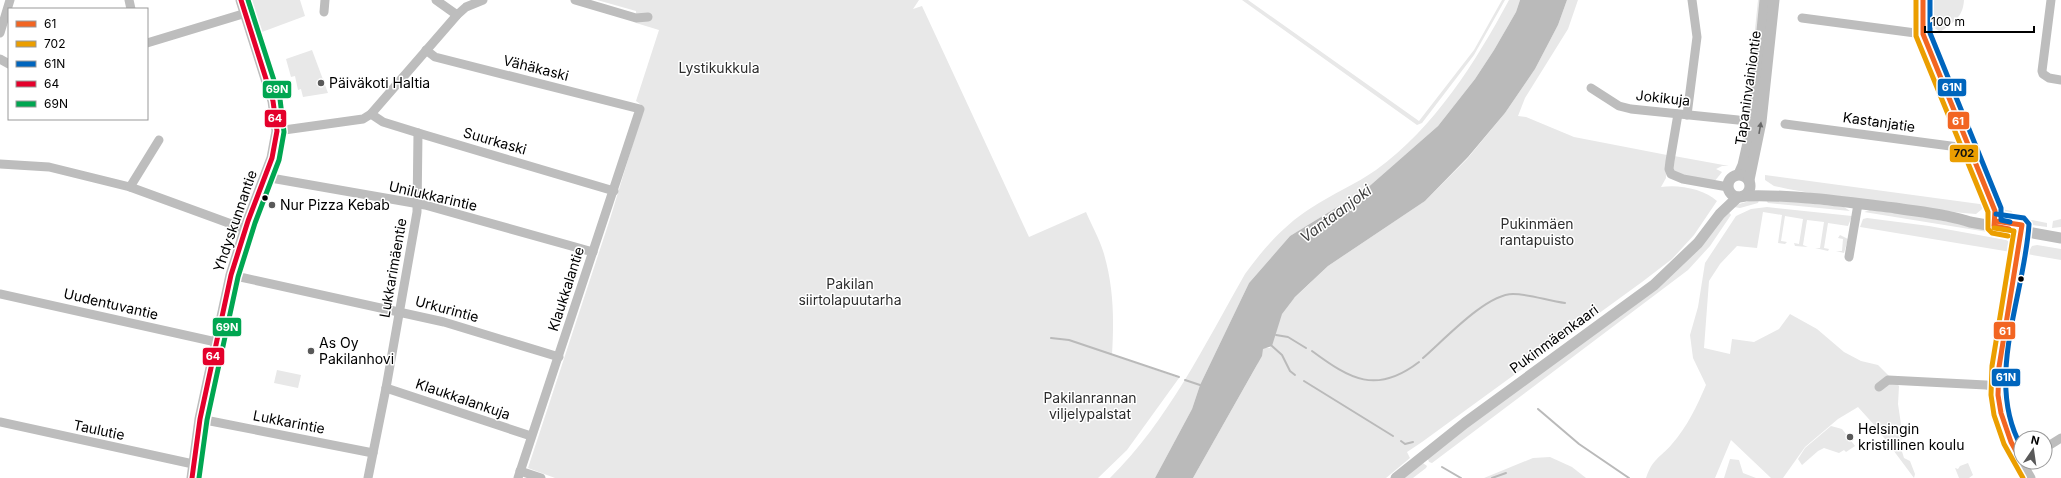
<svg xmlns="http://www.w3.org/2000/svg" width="2061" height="478" viewBox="0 0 2061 478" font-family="Inter,sans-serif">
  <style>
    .green { fill: #e8e8e8 }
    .water { fill: #bababa }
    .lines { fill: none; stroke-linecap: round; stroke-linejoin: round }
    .stream { stroke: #bababa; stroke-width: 2 }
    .minor { stroke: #bdbdbd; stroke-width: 9 }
    .major { stroke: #bdbdbd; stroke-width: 11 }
    .bus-1-casing { stroke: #fff; stroke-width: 8 }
    .bus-2-casing { stroke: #fff; stroke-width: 8 }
    .bus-3-casing { stroke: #fff; stroke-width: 8 }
    .bus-4-casing { stroke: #fff; stroke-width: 8 }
    .bus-5-casing { stroke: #fff; stroke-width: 8 }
    .bus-1 { stroke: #f26522; stroke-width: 5 }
    .bus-2 { stroke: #eb9e00; stroke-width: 5 }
    .bus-3 { stroke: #0065bd; stroke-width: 5 }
    .bus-4 { stroke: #e4002b; stroke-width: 5 }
    .bus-5 { stroke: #00a651; stroke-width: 5 }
    .oneway { fill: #686868 }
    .poi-dot { fill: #595959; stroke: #fff; stroke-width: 1.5 }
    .bus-dot { fill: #000; stroke: #fff; stroke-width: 1.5 }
    .labels { text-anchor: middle; stroke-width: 3; stroke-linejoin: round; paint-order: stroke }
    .street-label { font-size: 14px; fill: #000; stroke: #fff }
    .park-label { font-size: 14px; fill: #2d2d2d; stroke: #fff }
    .poi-label { font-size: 14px; fill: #000; stroke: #fff; text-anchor: start }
    .water-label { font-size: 15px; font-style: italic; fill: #3e3e3e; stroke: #fff }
    .line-badge { stroke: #fff; stroke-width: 1.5 }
    .badge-label { font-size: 11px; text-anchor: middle; font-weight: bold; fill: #fff }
    .pale-badge-label { font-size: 11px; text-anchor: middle; font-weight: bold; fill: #111 }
  </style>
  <rect width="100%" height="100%" fill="#fff"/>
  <g class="green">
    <polygon points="251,0 300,0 305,16 262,32"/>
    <path d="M597,0h322l-6,9 9,-3 107,231 57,-25c6,14 14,28 18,42 10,35 10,66 8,101l67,23 -52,72 -29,28h-543l-27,-10 82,-249 34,-112 -8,-6 23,-71 -23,-7v-12z"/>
    <polygon points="1242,0 1248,0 1419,121 1474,50 1502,0 1505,0 1474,55 1422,123 1417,125"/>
    <path d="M1509,0h11l-4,12 -22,38 -19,29 -37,47 -73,64 -75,46 -41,47 -49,102 -8,24 -37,69h-45c58,-57 95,-134 135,-204 18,-25 39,-49 66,-66 21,-14 45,-24 65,-38 59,-43 99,-107 133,-170z"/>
    <path d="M1567,0h11l-10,29 -43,69 -7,18 8,1 48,20 93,18 -1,23 -5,9c17,-3 44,2 56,14l-23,34 -22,24 -30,23 -220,160 -15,10 3,6 -24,20h-193l64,-113 6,-17h7l11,-34 7,-10 40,-38 97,-65 42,-42 38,-46 30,-44 23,-44z"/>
    <polygon points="1758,0 1763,0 1749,118 1746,117"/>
    <path d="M1931,0h33c-1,17 -10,22 -24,32l-9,-7z"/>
    <polygon points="312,50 328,93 303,97 301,89 298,90 295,76 291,77 286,59"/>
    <polygon points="1674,156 1729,166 1722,166 1716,169 1722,172 1714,182 1677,175 1673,170"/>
    <polygon points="1765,175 1987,205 1976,214 1963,213 1822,195 1788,189 1774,186 1765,180"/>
    <polygon points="1760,198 1758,203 1740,208 1734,207 1739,204"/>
    <polygon points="1765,199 1844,207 1850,211 1768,203"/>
    <path d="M1767,207l85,9 -4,10 -20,-3 -4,25 5,1 -1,2 -13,-3h5l4,-26 -17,-2 -4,25 5,2 -13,-1 -1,-3 5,1 4,-25 -18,-3 -4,25 6,1 -2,2 -7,-1 4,-28 -19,-3 -6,36 -20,-2 -17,18 -11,17 -5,67 26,6 2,-15 22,3 25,-13 11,-15 27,15 27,23 17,9 17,4 21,21 -1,18 5,34 -4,4 5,16 6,3 5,13 -1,4 -38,-51 -18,-20 -20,12 -33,28 -22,31h-12l-40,-38 -16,38h-69c7,-20 13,-19 26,-34 15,-17 25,-38 34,-59l-13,-27 -3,-23 8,-28 7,-44 31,-47 15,-7z"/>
    <path d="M2001,209l11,2 -1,5 36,7v4c-17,-3 -38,-2 -46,-18z"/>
    <polygon points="1870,210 1916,216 2005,232 2004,235 2000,234 1864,212"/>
    <polygon points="1728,211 1731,215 1710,246 1688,270 1436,460 1432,463 1429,462 1428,459 1456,434 1638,302"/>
    <polygon points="1867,218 1929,226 2006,240 2011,243 2011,252 1860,227 1863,219"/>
    <polygon points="2061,219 2061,227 2052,228 2053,221"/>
    <polygon points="1840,235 1848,239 1844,253 1836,251 1842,251 1843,239 1838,238"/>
    <polygon points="2037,245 2061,249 2061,260 2027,254 2032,246"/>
    <polygon points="277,370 301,375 298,388 274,383"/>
    <polygon points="1831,426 1842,429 1855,446 1846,452 1844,450 1839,453 1824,448 1818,451 1802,465 1798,459 1805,448"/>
    <polygon points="1550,457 1572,467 1586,478 1484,478 1533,458"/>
    <polygon points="1730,459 1739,460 1743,473 1756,478 1724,478"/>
    <polygon points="1423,463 1427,466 1426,468 1413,478 1403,478"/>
    <polygon points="1968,463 1973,475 1969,478 1959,478 1955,468 1958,469 1960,466"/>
  </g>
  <polygon class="water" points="1520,0 1567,0 1558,25 1535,69 1505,113 1468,157 1425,201 1328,266 1295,297 1282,314 1272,346 1263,349 1262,356 1193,478 1155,478 1192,409 1200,385 1249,283 1290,236 1365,190 1438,126 1475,79 1494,50 1516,12"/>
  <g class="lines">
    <g class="stream">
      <polyline points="1276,335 1288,337 1306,348"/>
      <polyline points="1051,338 1069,340 1179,377"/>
      <polyline points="1272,346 1282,355 1290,371 1295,375"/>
      <path d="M1312,351c38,28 64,44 107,11"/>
      <path d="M1423,358c21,-18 63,-64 90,-64 17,0 35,7 52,9"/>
      <polyline points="1185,380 1200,385"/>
      <polyline points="1304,381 1393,436"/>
      <polyline points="1538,409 1579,444 1629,478"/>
      <polyline points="1401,441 1405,444 1413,442"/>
      <polyline points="1442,467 1461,478"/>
      <polyline points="1492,478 1506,473"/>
    </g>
    <g class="minor">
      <polyline points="129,0 131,9"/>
      <polyline points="436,0 457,15"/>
      <polyline points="575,0 636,18 648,17"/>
      <polyline points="1923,0 1923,34 1995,211 1994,226"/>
      <polyline points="2051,0 2042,71 2043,74 2049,78 2061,80"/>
      <polyline points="324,12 325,0"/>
      <polyline points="1802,18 1923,34"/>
      <polyline points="0,33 10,0"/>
      <polyline points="147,43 246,13"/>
      <polyline points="426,50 435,57 640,109 518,478"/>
      <polyline points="0,59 9,64"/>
      <polyline points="1591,88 1619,106 1631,109 1738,120"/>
      <polyline points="371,114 383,122 425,135 614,191"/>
      <polyline points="1678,114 1670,161 1669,169 1671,174 1683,179 1728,187"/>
      <polyline points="1687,115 1697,37 1692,0"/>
      <polyline points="1785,124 1958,147 1969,144"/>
      <polyline points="277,131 363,119 371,114 457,15 466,7 483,0"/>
      <polyline points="0,164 49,167 130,187 245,229"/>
      <polyline points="265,177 425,205 593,252"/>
      <polyline points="130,187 159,140"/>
      <polyline points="2022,225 1999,367 1998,395 2001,413 2011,442 2031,478"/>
      <polyline points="1849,257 1858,204"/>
      <polyline points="231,275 444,322 559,357"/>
      <polyline points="0,294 216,342"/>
      <polyline points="1879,387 1888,380 1986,385 1998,387"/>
      <polyline points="386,388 531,436"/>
      <polyline points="200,419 373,453"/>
      <polyline points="0,422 193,464"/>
      <polyline points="2045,448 2061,438"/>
      <polyline points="520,471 541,478"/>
      <polyline points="368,478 386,388 417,212 418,133"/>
    </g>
    <g class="major">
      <polyline points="1739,174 1743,165 1753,121 1765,0"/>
      <circle cx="1739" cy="186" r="11"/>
      <polyline points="1749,180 1761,122 1774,0"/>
      <path d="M1743,196c48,-2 105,6 152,12 25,4 51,6 75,14l91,16"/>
      <polyline points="192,478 200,419 231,275 248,221 272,158 277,131 273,101 241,0"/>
      <polyline points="1396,478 1465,423 1654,285 1698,243 1720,214 1738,197"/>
    </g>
    <g class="bus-1-casing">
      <g id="bus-1">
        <polyline points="1923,0 1923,34 1995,211 1994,226 2009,229"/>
        <polyline points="1995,221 2022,225 1999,367 1998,395 2001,413 2011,442 2021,460"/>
      </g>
    </g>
    <g class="bus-2-casing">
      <g id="bus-2">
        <polyline points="1916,0 1916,36 1988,212 1988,229 1992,233 2008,236"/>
        <polyline points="1994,228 2014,231 1992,366 1991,395 1994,415 2004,444 2023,478"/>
      </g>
    </g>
    <g class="bus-3-casing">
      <g id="bus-3">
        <polyline points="1930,0 1930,33 2001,208 2001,220 2010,222"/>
        <path d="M1996,214l28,4 5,6c-4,70 -45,156 -8,222"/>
      </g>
    </g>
    <g class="bus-4-casing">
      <polyline id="bus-4" points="192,478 200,419 231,275 248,221 272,158 277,131 273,101 241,0"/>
    </g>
    <g class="bus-5-casing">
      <polyline id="bus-5" points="199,478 207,420 238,277 255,223 279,160 284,132 280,99 248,0"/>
    </g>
    <use href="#bus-1" class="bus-1"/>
    <use href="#bus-2" class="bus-2"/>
    <use href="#bus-3" class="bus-3"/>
    <use href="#bus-4" class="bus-4"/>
    <use href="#bus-5" class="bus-5"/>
  </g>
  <defs><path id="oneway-solid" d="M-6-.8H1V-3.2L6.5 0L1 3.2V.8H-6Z"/></defs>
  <use class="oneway" href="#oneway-solid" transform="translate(1760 128) rotate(-80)"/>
  <g class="poi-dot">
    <circle cx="321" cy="83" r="4"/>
    <circle cx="272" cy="205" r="4"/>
    <circle cx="311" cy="351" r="4"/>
    <circle cx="1850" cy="437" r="4"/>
  </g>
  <g class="bus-dot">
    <circle cx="265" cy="198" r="3.5"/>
    <circle cx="2021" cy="279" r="3.5"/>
  </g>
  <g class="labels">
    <g class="street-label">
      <text transform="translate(536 68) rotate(14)" y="5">Vähäkaski</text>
      <text transform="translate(1748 88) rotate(-82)" y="5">Tapaninvainiontie</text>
      <text transform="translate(1663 98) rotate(6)" y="5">Jokikuja</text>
      <text transform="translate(1879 122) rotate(8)" y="5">Kastanjatie</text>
      <text transform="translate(495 141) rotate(16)" y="5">Suurkaski</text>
      <text transform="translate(433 196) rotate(13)" y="5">Unilukkarintie</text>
      <text transform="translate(235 221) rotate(-71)" y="5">Yhdyskunnantie</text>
      <text transform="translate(393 268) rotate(-80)" y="5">Lukkarimäentie</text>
      <text transform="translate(566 289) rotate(-72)" y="5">Klaukkalantie</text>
      <text transform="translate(111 304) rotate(13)" y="5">Uudentuvantie</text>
      <text transform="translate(447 309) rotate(15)" y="5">Urkurintie</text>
      <text transform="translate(1554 339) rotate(-36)" y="5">Pukinmäenkaari</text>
      <text transform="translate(463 399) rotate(19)" y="5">Klaukkalankuja</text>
      <text transform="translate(289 422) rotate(11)" y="5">Lukkarintie</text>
      <text transform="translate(99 430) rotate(12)" y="5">Taulutie</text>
    </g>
    <g class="park-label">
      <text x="719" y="73">Lystikukkula</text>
      <text x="1537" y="229">Pukinmäen<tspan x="1537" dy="16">rantapuisto</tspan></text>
      <text x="850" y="289">Pakilan<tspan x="850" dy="16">siirtolapuutarha</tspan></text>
      <text x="1090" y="403">Pakilanrannan<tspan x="1090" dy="16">viljelypalstat</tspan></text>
    </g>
    <g class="poi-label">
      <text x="329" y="88">Päiväkoti Haltia</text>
      <text x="280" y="210">Nur Pizza Kebab</text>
      <text x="319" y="348">As Oy<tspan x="319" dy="16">Pakilanhovi</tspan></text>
      <text x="1858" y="434">Helsingin<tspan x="1858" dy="16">kristillinen koulu</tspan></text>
    </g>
    <g class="water-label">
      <text transform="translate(1336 214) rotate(-37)" y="5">Vantaanjoki</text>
    </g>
  </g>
  <g class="line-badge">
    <rect x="1937" y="78" width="30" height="19" rx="4" fill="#0065bd"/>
    <rect x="262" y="80" width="30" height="19" rx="4" fill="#00a651"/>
    <rect x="264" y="109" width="23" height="19" rx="4" fill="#e4002b"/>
    <rect x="1947" y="111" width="23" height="19" rx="4" fill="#f26522"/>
    <rect x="1949" y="144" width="30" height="19" rx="4" fill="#eb9e00"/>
    <rect x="212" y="317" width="30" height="20" rx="4" fill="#00a651"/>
    <rect x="1993" y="321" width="23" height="19" rx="4" fill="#f26522"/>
    <rect x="202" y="347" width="23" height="19" rx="4" fill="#e4002b"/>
    <rect x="1991" y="368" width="30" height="19" rx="4" fill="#0065bd"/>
  </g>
  <g class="badge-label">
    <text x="1952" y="91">61N</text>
    <text x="277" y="93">69N</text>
    <text x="275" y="122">64</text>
    <text x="1958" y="125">61</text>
    <text x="227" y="331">69N</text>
    <text x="2005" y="335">61</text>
    <text x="213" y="360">64</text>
    <text x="2006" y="381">61N</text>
  </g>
  <g class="pale-badge-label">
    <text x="1964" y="157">702</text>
  </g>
  <rect x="8" y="8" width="140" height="112" fill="#ffffff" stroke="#999999"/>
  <rect x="16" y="21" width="20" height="6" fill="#f26522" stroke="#999999"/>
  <text x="44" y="28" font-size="12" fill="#000000">61</text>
  <rect x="16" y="41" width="20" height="6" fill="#eb9e00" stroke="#999999"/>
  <text x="44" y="48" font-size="12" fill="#000000">702</text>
  <rect x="16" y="61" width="20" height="6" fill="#0065bd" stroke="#999999"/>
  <text x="44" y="68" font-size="12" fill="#000000">61N</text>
  <rect x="16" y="81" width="20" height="6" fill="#e4002b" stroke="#999999"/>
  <text x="44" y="88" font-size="12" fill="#000000">64</text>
  <rect x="16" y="101" width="20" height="6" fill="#00a651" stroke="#999999"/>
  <text x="44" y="108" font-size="12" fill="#000000">69N</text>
  <g transform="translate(2033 450) rotate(13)"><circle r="19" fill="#ffffff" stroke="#999999"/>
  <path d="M0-3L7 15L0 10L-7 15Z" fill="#595959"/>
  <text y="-6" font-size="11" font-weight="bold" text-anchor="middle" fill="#000000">N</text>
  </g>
  <path d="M1925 26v6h109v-6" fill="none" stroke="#000000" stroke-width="2"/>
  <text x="1931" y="26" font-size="12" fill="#000000" stroke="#ffffff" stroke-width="3" paint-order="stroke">100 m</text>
</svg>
